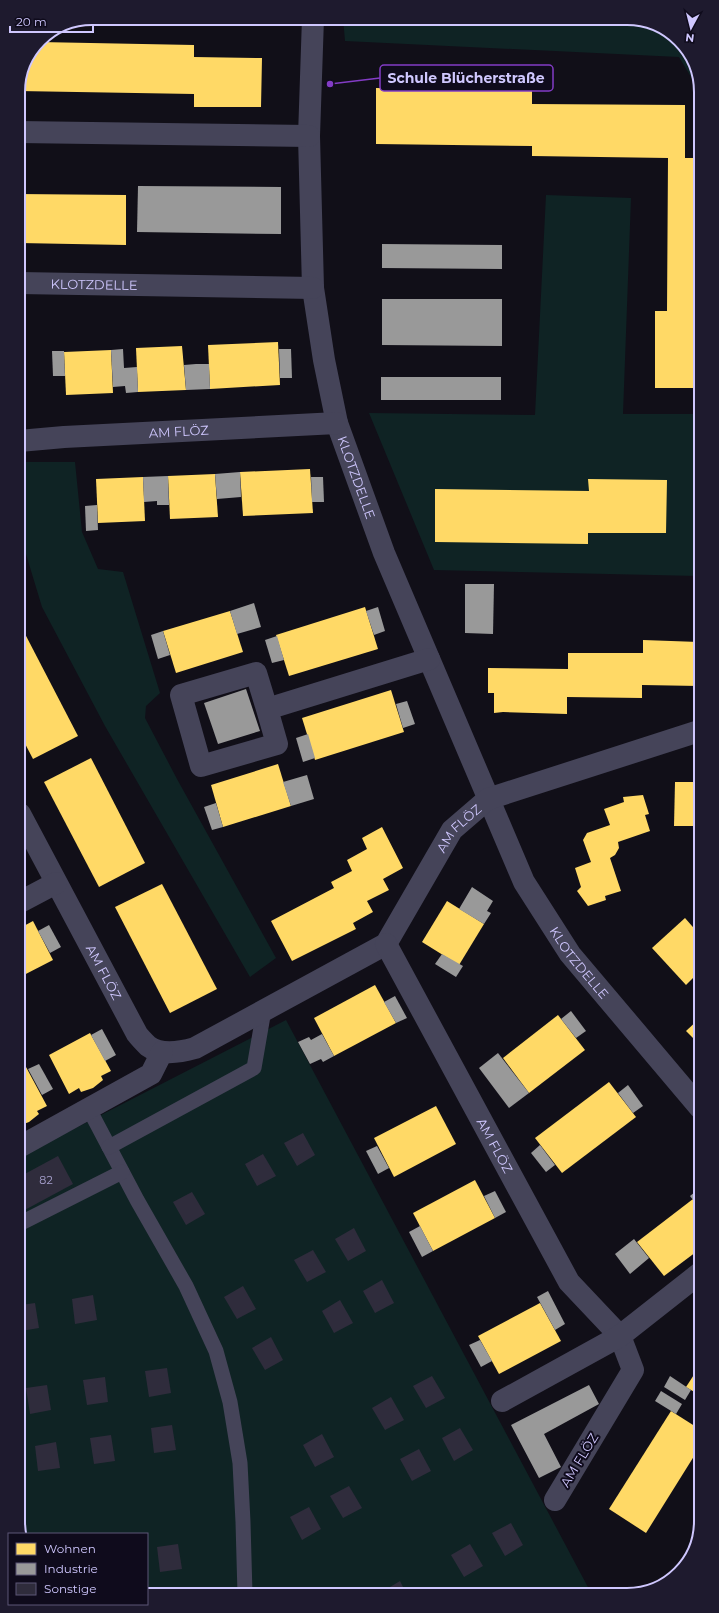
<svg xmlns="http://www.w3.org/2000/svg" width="719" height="1613" viewBox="0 0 719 1613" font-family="Montserrat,sans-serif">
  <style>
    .green { fill: #0f2324 }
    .homes { fill: #ffd966 }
    .industry { fill: #999 }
    .building { fill: #2f2c3c }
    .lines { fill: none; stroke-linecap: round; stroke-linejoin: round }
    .lane { stroke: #454459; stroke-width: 15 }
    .street { stroke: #454459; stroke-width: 22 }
    .labels { text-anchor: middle; stroke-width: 4; stroke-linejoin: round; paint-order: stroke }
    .number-label { font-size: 11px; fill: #a7a0ce }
    .street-label { font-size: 13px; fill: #cfc7fe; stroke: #0f0b1c }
    .rim { fill: none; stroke: #cfc7fe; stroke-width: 2 }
    .leader { fill: none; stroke: #833cc5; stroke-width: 1.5 }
    .callout-dot { fill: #833cc5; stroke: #0f0b1c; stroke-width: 1.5 }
    .callout { fill: #0f0b1c; stroke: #833cc5; stroke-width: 1.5 }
    .callout-label { font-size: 14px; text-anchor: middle; font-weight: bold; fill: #cfc7fe }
  </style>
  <rect width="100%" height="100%" fill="#110f18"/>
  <g class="green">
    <polygon points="343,18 632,18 672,33 697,68 697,87 679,57 345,41"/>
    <polygon points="546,195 631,198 623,414 698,414 698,576 434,570 369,413 535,415"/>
    <polygon points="19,462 75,462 82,532 98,569 123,572 160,693 146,706 145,718 177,779 276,958 250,977 105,726 42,607 19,531"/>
    <polygon points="286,1020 590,1591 147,1594 147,1534 22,1534 21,1156"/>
  </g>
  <g class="homes">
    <polygon points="39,42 194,45 194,57 262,58 261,107 194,107 194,94 18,91 18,87"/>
    <polygon points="376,88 532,90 532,104 685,105 685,158 697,158 698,388 655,388 655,311 667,311 668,158 532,156 532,146 376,144"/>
    <polygon points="18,194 126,195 126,245 19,243"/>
    <polygon points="278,342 280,385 210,389 208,345"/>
    <polygon points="182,346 186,390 138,392 136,348"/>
    <polygon points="111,350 113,393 66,395 64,352"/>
    <polygon points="310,469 313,513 243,516 240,472"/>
    <polygon points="215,474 218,517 170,519 168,476"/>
    <polygon points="143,477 145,521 98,523 96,479"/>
    <polygon points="588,479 667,480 666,533 588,533 588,544 435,542 435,489 589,491"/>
    <polygon points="365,607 378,649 289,676 276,635"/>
    <polygon points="230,611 243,652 176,673 163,631"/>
    <polygon points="24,632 78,736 33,759 20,734 20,634"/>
    <polygon points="643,640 699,642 699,686 642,685 642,698 567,697 567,714 503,712 494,713 494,693 488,693 488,668 568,669 568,653 643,653"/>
    <polygon points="391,690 404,732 315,760 302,718"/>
    <polygon points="91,758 145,863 99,887 44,782"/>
    <polygon points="278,764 291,806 223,827 211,785"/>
    <polygon points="675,782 699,782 699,826 674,826"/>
    <polygon points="643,795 649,814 645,815 650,831 618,842 619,848 615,855 610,858 621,891 605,896 606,900 588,906 577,891 581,887 575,868 591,862 583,840 587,833 610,825 604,809 624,802 623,797"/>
    <polygon points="382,827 403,868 383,879 389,890 367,901 373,912 353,923 356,929 292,961 271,921 334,888 331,882 352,871 347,860 367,849 362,838"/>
    <polygon points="162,884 217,989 170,1013 115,907"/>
    <polygon points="447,901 484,924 459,965 422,942"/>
    <polygon points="685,918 699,934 699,972 686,985 652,948"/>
    <polygon points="33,921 53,960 20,977 20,928"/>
    <polygon points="375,985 396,1023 334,1056 314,1018"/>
    <polygon points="558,1015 585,1050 529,1093 503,1058"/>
    <polygon points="700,1018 700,1045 686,1031"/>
    <polygon points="90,1033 111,1071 101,1076 103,1080 93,1088 81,1092 79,1088 69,1094 49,1055"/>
    <polygon points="26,1067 47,1106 37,1111 39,1114 29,1122 21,1125 21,1070"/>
    <polygon points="609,1082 636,1117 562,1173 535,1138"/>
    <polygon points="436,1106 456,1144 394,1177 374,1138"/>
    <polygon points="475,1180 495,1218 433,1251 413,1213"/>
    <polygon points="693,1199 700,1209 700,1249 664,1276 637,1242"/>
    <polygon points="540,1303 561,1341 499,1374 478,1336"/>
    <polygon points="701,1364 701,1396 686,1387"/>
    <polygon points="671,1411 701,1430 701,1445 646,1533 609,1509"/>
  </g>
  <g class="industry">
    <polygon points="138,186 281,187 281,234 137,232"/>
    <polygon points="382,244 502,245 502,269 382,268"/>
    <polygon points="382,299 502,299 502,346 382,345"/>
    <polygon points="123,349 124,368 137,367 138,392 126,393 125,386 113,387 111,350"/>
    <polygon points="279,349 291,349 292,378 280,378"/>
    <polygon points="52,351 64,351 65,376 53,376"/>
    <polygon points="196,364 209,364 210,389 186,390 184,365"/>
    <rect x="381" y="377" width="120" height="23"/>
    <polygon points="240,472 241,497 217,499 215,474"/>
    <polygon points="168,476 169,505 157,505 157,501 144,502 143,477"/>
    <polygon points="311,477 323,477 324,502 312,502"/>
    <polygon points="97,505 98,530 86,531 85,506"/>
    <polygon points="465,584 494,584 493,634 465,633"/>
    <polygon points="254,603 261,627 237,634 230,611"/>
    <polygon points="378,607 385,631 374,635 366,611"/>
    <polygon points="163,631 170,655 158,659 151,635"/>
    <polygon points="277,636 284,660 272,663 265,640"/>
    <polygon points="246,689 260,731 218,744 204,703"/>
    <polygon points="407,701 415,724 403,728 396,704"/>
    <polygon points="308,734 315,758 303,762 296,738"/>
    <polygon points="307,775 314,799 291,806 283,782"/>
    <polygon points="216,803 223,827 212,830 204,807"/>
    <polygon points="472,887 493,901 487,911 491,913 484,924 459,909"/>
    <polygon points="49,925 61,947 50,953 38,931"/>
    <polygon points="442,954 463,966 456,977 435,964"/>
    <polygon points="395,996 407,1018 396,1023 384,1002"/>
    <polygon points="571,1011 586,1031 576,1038 561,1019"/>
    <polygon points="102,1029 116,1055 105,1061 91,1035"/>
    <polygon points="322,1034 334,1056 323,1062 321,1059 310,1064 298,1042 309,1037 311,1040"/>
    <polygon points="498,1053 529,1093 509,1108 479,1068"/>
    <polygon points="39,1064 53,1089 42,1095 28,1069"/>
    <polygon points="628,1085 643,1106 633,1113 618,1093"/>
    <polygon points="540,1145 555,1165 546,1172 531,1153"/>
    <polygon points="377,1146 389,1168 378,1174 366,1151"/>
    <polygon points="700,1188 700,1209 690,1196"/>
    <polygon points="495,1191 506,1212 495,1218 484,1196"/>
    <polygon points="420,1226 433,1251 422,1257 409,1232"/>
    <polygon points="634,1239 649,1258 630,1274 615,1254"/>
    <polygon points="548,1291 565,1324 555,1330 537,1297"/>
    <polygon points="480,1340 492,1361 481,1367 469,1345"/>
    <polygon points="670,1376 691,1390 685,1400 664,1387"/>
    <polygon points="589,1385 599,1404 544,1434 561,1467 539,1478 511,1425"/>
    <polygon points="661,1391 682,1404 676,1414 655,1401"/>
  </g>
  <g class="building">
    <polygon points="303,1133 315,1155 297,1166 284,1143"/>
    <polygon points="263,1154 276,1176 257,1186 245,1164"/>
    <polygon points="58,1156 73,1184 21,1212 21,1176"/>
    <polygon points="192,1192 205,1214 186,1225 173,1202"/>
    <polygon points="354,1228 366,1251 348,1261 335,1239"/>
    <polygon points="313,1250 326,1272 307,1282 294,1260"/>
    <polygon points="382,1280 394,1303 375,1313 363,1291"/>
    <polygon points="243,1286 256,1309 237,1319 224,1297"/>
    <polygon points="93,1295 97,1320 75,1324 72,1299"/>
    <polygon points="340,1300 353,1323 334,1333 322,1311"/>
    <polygon points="35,1303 39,1328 21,1331 21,1305"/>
    <polygon points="271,1337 283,1360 265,1370 252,1348"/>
    <polygon points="167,1368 171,1393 149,1397 145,1371"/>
    <polygon points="432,1376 445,1398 426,1408 413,1386"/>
    <polygon points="105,1377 108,1402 87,1405 83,1380"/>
    <polygon points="47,1385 51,1410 30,1414 26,1388"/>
    <polygon points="391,1397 404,1420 385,1430 372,1408"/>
    <polygon points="172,1425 176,1450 154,1453 151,1428"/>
    <polygon points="460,1428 473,1450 454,1461 442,1438"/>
    <polygon points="322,1434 334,1457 315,1467 303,1445"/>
    <polygon points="111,1435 115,1461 94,1464 90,1438"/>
    <polygon points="56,1442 60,1468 38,1471 35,1446"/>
    <polygon points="419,1449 431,1471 412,1481 400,1459"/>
    <polygon points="349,1486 362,1508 343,1518 330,1496"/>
    <polygon points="309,1507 321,1529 302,1540 290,1517"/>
    <polygon points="511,1523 523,1545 505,1556 492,1533"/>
    <polygon points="178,1544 182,1569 160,1572 157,1547"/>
    <polygon points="470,1544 483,1566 464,1577 451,1555"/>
    <polygon points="400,1581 406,1593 380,1593"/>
  </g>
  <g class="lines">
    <g class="lane">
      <polyline points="89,1109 137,1200 186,1286 216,1351 230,1402 240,1463 243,1522 245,1594"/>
      <polyline points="109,1147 254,1068 264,1010"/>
      <polyline points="21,1223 122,1172"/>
    </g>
    <g class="street">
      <path id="s1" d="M313,18l-4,118 4,152 11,72 13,63 47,130 140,329 46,72 130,154"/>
      <polyline points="18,132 309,136"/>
      <path id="s2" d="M19,283l294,5"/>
      <path id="s3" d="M19,441l45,-4 273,-14"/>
      <polyline points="267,709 277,744 201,766 181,695 256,673 267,709 429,659"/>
      <path id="s4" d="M20,814l117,220c3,4 7,8 11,12 13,10 33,6 47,2l191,-104 66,-114 36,-31 211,-68"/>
      <polyline points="20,902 56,883"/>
      <path id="s5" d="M386,944l183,338 51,54 13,34 -78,130"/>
      <polyline points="21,1146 151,1074 162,1052"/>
      <polyline points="502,1401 620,1336 700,1273"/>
    </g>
  </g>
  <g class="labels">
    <g class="number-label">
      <text x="46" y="1184">82</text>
    </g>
    <g class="street-label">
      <text dy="5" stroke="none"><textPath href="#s2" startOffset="75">KLOTZDELLE</textPath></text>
      <text dy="5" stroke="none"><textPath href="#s3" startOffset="160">AM FLÖZ</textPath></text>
      <text dy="5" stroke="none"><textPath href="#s1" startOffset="465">KLOTZDELLE</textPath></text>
      <text dy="5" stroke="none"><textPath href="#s4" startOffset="669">AM FLÖZ</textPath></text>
      <text dy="5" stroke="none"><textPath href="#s1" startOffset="1001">KLOTZDELLE</textPath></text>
      <text dy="5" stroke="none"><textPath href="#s4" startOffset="179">AM FLÖZ</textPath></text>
      <text dy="5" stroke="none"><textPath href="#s5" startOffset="229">AM FLÖZ</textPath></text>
      <text transform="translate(579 1460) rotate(-59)" y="5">AM FLÖZ</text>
    </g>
  </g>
  <path d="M0 0H719V1613H0ZM92 25H627A67 67 0 0 1 694 92V1521A67 67 0 0 1 627 1588H92A67 67 0 0 1 25 1521V92A67 67 0 0 1 92 25Z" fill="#1e1a2e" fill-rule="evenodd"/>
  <path class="rim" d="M92 25H627A67 67 0 0 1 694 92V1521A67 67 0 0 1 627 1588H92A67 67 0 0 1 25 1521V92A67 67 0 0 1 92 25Z"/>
  <path class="leader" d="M330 84L380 78"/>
  <circle class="callout-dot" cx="330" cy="84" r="4"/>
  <rect class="callout" x="380" y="65" width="173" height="26" rx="4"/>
  <g class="callout-label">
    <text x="466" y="83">Schule Blücherstraße</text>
  </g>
  <rect x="8" y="1533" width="140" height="72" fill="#0f0b1c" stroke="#5c5676"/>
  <rect x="16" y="1543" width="20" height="12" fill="#ffd966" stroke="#5c5676"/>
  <text x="44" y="1553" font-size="12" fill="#cfc7fe">Wohnen</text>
  <rect x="16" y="1563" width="20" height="12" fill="#999999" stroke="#5c5676"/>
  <text x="44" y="1573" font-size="12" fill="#cfc7fe">Industrie</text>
  <rect x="16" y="1583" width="20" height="12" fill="#2f2c3c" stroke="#5c5676"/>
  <text x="44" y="1593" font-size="12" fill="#cfc7fe">Sonstige</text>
  <g transform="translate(691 28) rotate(187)" stroke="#0f0b1c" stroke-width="3" paint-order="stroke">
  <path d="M0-3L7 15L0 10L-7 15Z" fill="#cfc7fe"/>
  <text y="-6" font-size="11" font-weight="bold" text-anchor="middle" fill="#cfc7fe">N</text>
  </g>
  <path d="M10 26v6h83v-6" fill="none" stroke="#cfc7fe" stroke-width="2"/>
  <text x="16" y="26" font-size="12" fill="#cfc7fe" stroke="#0f0b1c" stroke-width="3" paint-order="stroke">20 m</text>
</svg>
